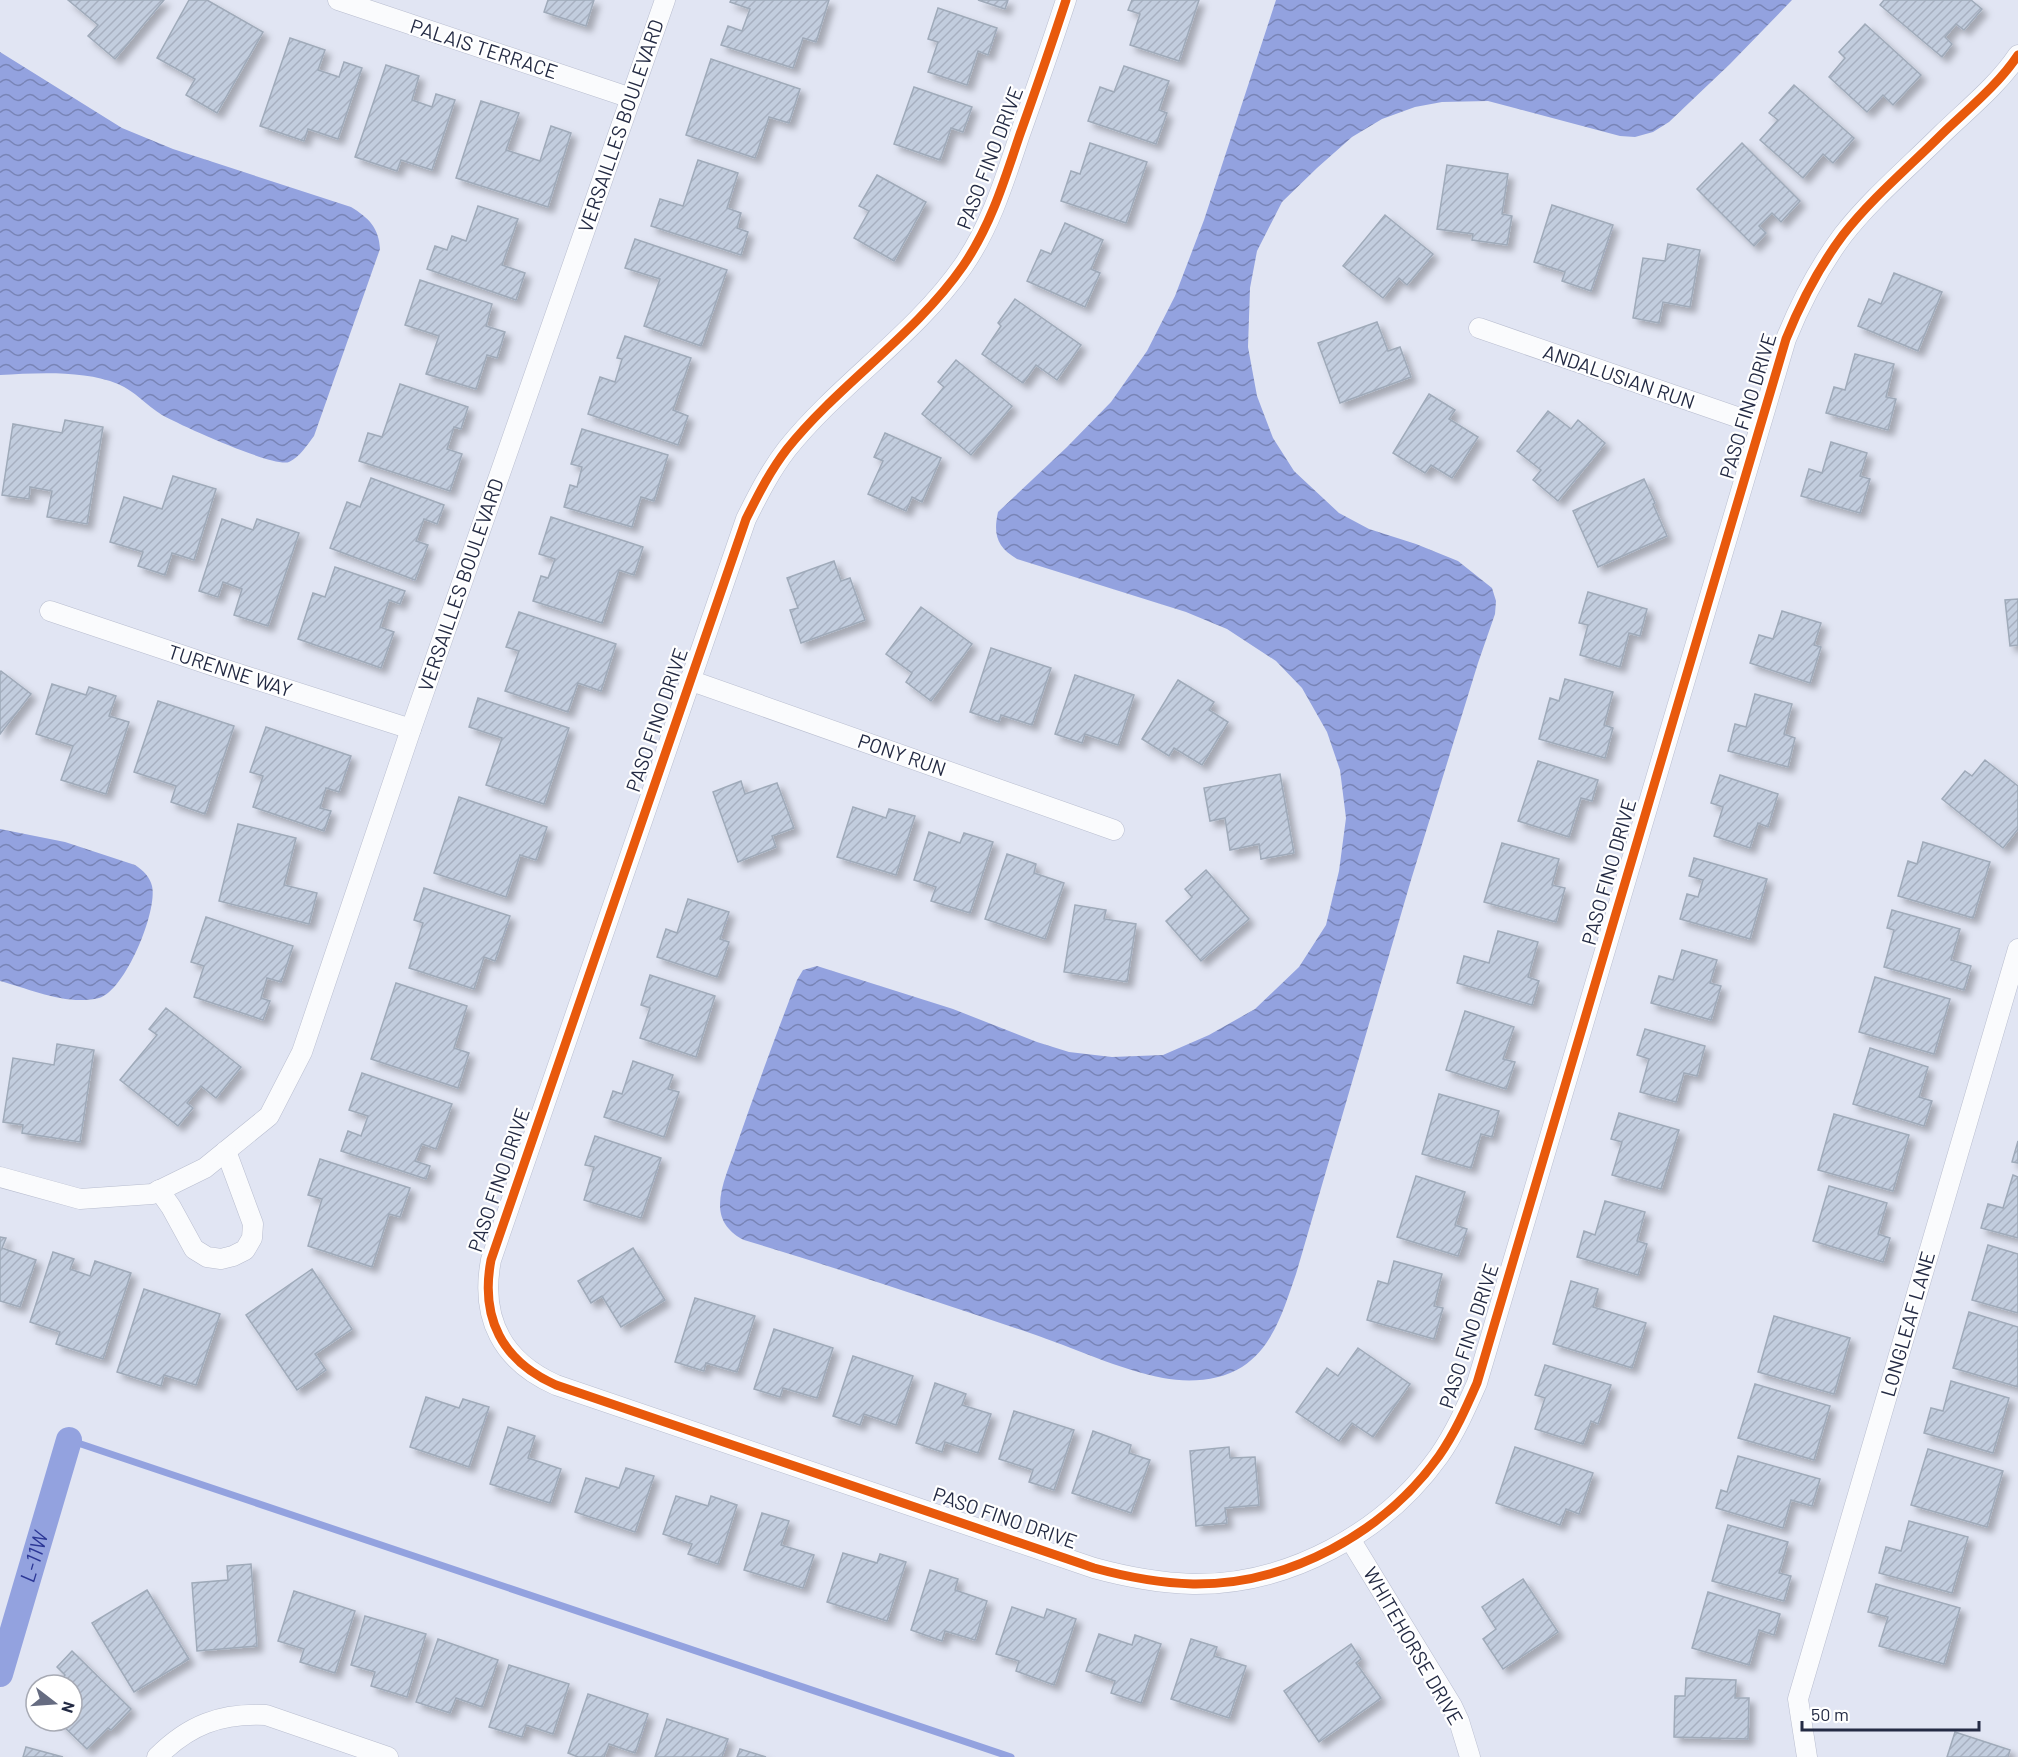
<svg xmlns="http://www.w3.org/2000/svg" width="2018" height="1757" viewBox="0 0 2018 1757" font-family="Barlow,sans-serif">
  <style>
    .water { fill: url(#water-waves) }
    .lines { fill: none; stroke-linecap: round; stroke-linejoin: round }
    .stream { stroke: #93a2df; stroke-width: 7 }
    .canal { stroke: #93a2df; stroke-width: 26 }
    .building { fill: url(#building-hatch); stroke: #9faab9; stroke-width: 1.5; filter: url(#shadow) }
    .street-casing { stroke: #b8bdcf; stroke-width: 21 }
    .street { stroke: #fafbfd; stroke-width: 20 }
    .cycleway-casing { stroke: #fff; stroke-width: 13 }
    .cycleway { stroke: #e8590c; stroke-width: 9 }
    .labels { text-anchor: middle; stroke-width: 4.5; stroke-linejoin: round; paint-order: stroke }
    .street-label { font-size: 20px; fill: #242b44; stroke: #fff }
    .water-label { font-size: 21px; font-style: italic; fill: #2c3796; stroke: #fff }
  </style>
  <defs>
    <pattern id="water-waves" width="16" height="10" patternUnits="userSpaceOnUse" patternTransform="scale(1.5)"><rect width="16" height="10" fill="#93a2df"/><path d="M0 5q4-4 8 0t8 0" fill="none" stroke="#7884b6"/></pattern>
    <pattern id="building-hatch" width="6" height="6" patternUnits="userSpaceOnUse" patternTransform="scale(1.5)"><rect width="6" height="6" fill="#c2cdde"/><path d="M-1 1l2-2M0 6l6-6M5 7l2-2" fill="none" stroke="#a7b0c0"/></pattern>
    <filter id="shadow"><feDropShadow dx="5.5" dy="5.5" stdDeviation="3" flood-color="#0004"/></filter>
  </defs>
  <rect width="100%" height="100%" fill="#e1e5f3"/>
  <g class="water">
    <path d="M1276,0h516l-62,64 -61,58 -16,10 -18,5 -15,-1 -132,-35 -46,1 -27,5 -33,12 -30,18 -35,31 -35,34 -25,49 -7,37 -2,59 9,49 16,42 21,33 45,42 30,16 47,15 42,17 34,27 4,13 -1,13 -17,49 -67,217 -115,394c-12,34 -22,72 -54,93 -22,14 -53,16 -79,11 -43,-8 -91,-31 -133,-45 -95,-32 -190,-64 -286,-93 -14,-7 -24,-18 -24,-35 0,-20 11,-42 17,-61 19,-55 39,-109 60,-164l6,-10 14,-4 136,43 84,33 32,10 43,5 51,-2 46,-20 46,-26 44,-42 27,-42 13,-54 7,-53 -6,-48 -13,-38 -25,-44 -26,-27 -49,-32 -41,-17 -169,-53c-20,-12 -24,-24 -19,-47l69,-65 44,-45 36,-51 28,-55 29,-76z"/>
    <path d="M0,52l122,76 51,21 178,58c18,11 28,21 29,42l-66,187c-7,9 -14,21 -25,26 -15,6 -109,-37 -127,-47 -16,-10 -27,-24 -44,-31 -34,-14 -82,-11 -118,-9z"/>
    <path d="M0,829l65,13 70,23c8,5 15,12 17,21 6,25 -27,105 -53,112 -32,8 -69,-9 -99,-17z"/>
  </g>
  <g class="lines">
    <polyline class="stream" points="69,1440 1011,1757"/>
    <path class="canal" id="s1" d="M0,1674l69,-234"/>
  </g>
  <g class="building">
    <polygon points="68,0 164,0 115,59 88,36 98,25"/>
    <polygon points="189,0 207,0 263,32 217,113 186,95 195,79 157,58"/>
    <polygon points="548,0 594,0 586,26 544,12"/>
    <polygon points="731,0 829,0 816,42 803,38 793,68 721,45 728,26 742,31 750,9 730,2"/>
    <polygon points="978,0 1008,0 1005,9"/>
    <polygon points="1132,0 1199,0 1179,61 1130,45 1140,14 1128,10"/>
    <polygon points="1884,0 1971,0 1982,9 1964,30 1956,24 1945,37 1952,44 1942,57 1880,5"/>
    <polygon points="938,8 997,28 988,55 978,51 967,85 928,72 938,42 928,39"/>
    <polygon points="1865,24 1921,75 1893,105 1883,95 1867,112 1829,77 1845,58 1839,52"/>
    <polygon points="290,38 325,50 318,70 339,77 344,62 362,68 338,139 308,129 304,141 260,126"/>
    <polygon points="711,59 800,89 789,123 769,117 755,158 686,135"/>
    <polygon points="386,65 419,76 412,100 432,107 436,94 455,100 432,170 401,160 397,171 355,157"/>
    <polygon points="1124,66 1169,81 1159,110 1167,113 1156,144 1088,121 1100,87 1114,92"/>
    <polygon points="1794,85 1854,138 1833,163 1823,154 1803,178 1760,140 1778,120 1769,113"/>
    <polygon points="914,87 972,107 963,132 951,128 940,160 894,144"/>
    <polygon points="481,101 519,113 506,150 540,161 551,126 571,133 548,207 456,178"/>
    <polygon points="1090,143 1147,162 1126,223 1061,201 1071,171 1080,174"/>
    <polygon points="1742,143 1800,201 1781,222 1772,213 1759,226 1766,233 1754,246 1697,189"/>
    <polygon points="698,160 738,173 727,208 741,213 737,228 748,232 741,255 651,226 660,199 683,206"/>
    <polygon points="1447,165 1508,174 1502,214 1512,216 1507,245 1472,240 1473,234 1437,229"/>
    <polygon points="877,175 926,202 894,261 854,238 869,211 859,206"/>
    <polygon points="1552,205 1613,225 1591,291 1562,281 1565,272 1534,262"/>
    <polygon points="478,206 518,219 502,265 525,273 516,300 427,269 435,246 447,250 452,236 466,241"/>
    <polygon points="1385,215 1433,254 1407,285 1399,278 1383,298 1343,266"/>
    <polygon points="1065,223 1103,240 1091,269 1100,273 1085,307 1027,281 1041,250 1051,254"/>
    <polygon points="635,239 727,270 701,346 644,326 660,279 625,268"/>
    <polygon points="1668,244 1700,250 1690,307 1663,302 1659,323 1633,318 1643,258 1665,261"/>
    <polygon points="1894,273 1942,292 1918,351 1858,326 1869,299 1881,304"/>
    <polygon points="420,280 492,304 486,326 505,332 497,358 487,355 476,389 426,374 439,336 405,325"/>
    <polygon points="1015,299 1081,345 1057,380 1036,365 1023,383 982,354 1001,326 998,323"/>
    <polygon points="1377,322 1388,351 1400,347 1411,377 1340,403 1318,343"/>
    <polygon points="625,336 691,358 673,410 688,416 678,445 588,414 600,377 615,382 622,359 617,358"/>
    <polygon points="1855,354 1894,364 1886,397 1896,399 1888,430 1826,413 1834,387 1845,390"/>
    <polygon points="956,360 1012,406 971,455 922,414 944,387 938,382"/>
    <polygon points="400,384 468,407 461,429 454,427 447,449 462,454 450,491 359,461 368,433 382,437"/>
    <polygon points="1429,394 1455,410 1449,419 1478,437 1452,478 1431,465 1425,473 1393,453"/>
    <polygon points="1548,411 1571,429 1578,420 1605,443 1558,501 1533,480 1541,470 1517,451"/>
    <polygon points="65,420 103,427 87,524 47,517 52,491 30,487 29,499 2,495 13,424 62,433"/>
    <polygon points="582,429 668,455 654,501 641,497 632,527 564,507 570,485 577,487 582,467 571,464"/>
    <polygon points="885,433 941,458 922,502 912,497 906,511 868,494 883,461 874,457"/>
    <polygon points="1831,442 1867,453 1860,476 1870,479 1860,513 1801,496 1809,469 1822,473"/>
    <polygon points="173,476 216,489 194,560 172,553 165,575 138,566 143,552 110,542 124,497 162,509"/>
    <polygon points="371,478 444,505 437,524 424,519 416,541 428,545 415,580 330,548 347,502 360,507"/>
    <polygon points="1644,479 1655,503 1653,504 1667,536 1598,567 1573,511"/>
    <polygon points="551,517 643,547 634,575 619,570 602,623 533,601 541,576 548,578 555,559 539,554"/>
    <polygon points="222,519 253,530 257,519 299,533 268,626 234,615 242,589 223,582 218,597 199,591"/>
    <polygon points="834,561 841,581 850,578 865,620 801,643 790,610 798,608 787,578"/>
    <polygon points="335,567 405,591 400,604 389,600 380,627 394,632 381,668 298,639 313,593 325,597"/>
    <polygon points="1588,592 1647,609 1640,636 1629,633 1620,667 1580,655 1588,625 1579,623"/>
    <polygon points="2018,599 2018,645 2010,646 2005,600"/>
    <polygon points="921,607 972,644 931,701 906,682 912,673 886,654"/>
    <polygon points="1782,611 1821,623 1814,645 1821,647 1810,683 1750,663 1759,635 1773,639"/>
    <polygon points="519,612 616,644 601,691 578,683 568,712 505,691 519,651 506,647"/>
    <polygon points="991,648 1051,668 1032,725 1001,715 999,722 970,712"/>
    <polygon points="1,671 31,694 0,734 0,672"/>
    <polygon points="1075,675 1134,695 1118,745 1085,734 1082,743 1055,734"/>
    <polygon points="1565,679 1613,692 1604,725 1613,728 1605,758 1539,739 1550,698 1559,701"/>
    <polygon points="1178,680 1214,702 1209,710 1228,722 1202,765 1174,748 1169,756 1142,739"/>
    <polygon points="52,684 86,695 89,687 116,696 109,716 129,722 106,794 61,780 73,746 36,734"/>
    <polygon points="1755,694 1792,704 1784,734 1795,738 1788,767 1728,751 1735,724 1746,727"/>
    <polygon points="478,698 569,728 544,804 486,785 502,738 469,727"/>
    <polygon points="158,701 234,726 205,814 171,802 176,786 134,772"/>
    <polygon points="266,727 351,756 339,792 326,788 320,808 331,811 324,831 253,807 263,776 250,772"/>
    <polygon points="1985,760 2018,786 2018,829 2003,848 1942,799 1965,771 1972,776"/>
    <polygon points="1538,761 1598,780 1592,801 1581,798 1569,837 1518,821"/>
    <polygon points="1280,774 1294,853 1261,859 1259,844 1230,850 1225,818 1210,821 1204,788"/>
    <polygon points="1720,775 1778,794 1768,827 1758,823 1750,848 1714,836 1723,807 1711,803"/>
    <polygon points="741,781 745,794 777,783 794,828 772,836 776,847 738,862 713,792"/>
    <polygon points="459,797 547,827 536,860 520,855 506,897 434,873"/>
    <polygon points="853,807 886,818 889,809 915,816 896,875 837,857"/>
    <polygon points="238,824 296,838 284,885 317,893 309,924 219,901"/>
    <polygon points="929,832 960,843 964,833 993,842 970,913 931,901 936,887 914,880"/>
    <polygon points="1923,842 1990,862 1973,918 1898,896 1908,861 1917,864"/>
    <polygon points="1502,843 1559,859 1552,885 1565,888 1556,922 1484,902"/>
    <polygon points="1007,854 1036,864 1034,873 1064,883 1045,939 985,919"/>
    <polygon points="1694,858 1767,879 1750,939 1680,919 1687,894 1698,897 1703,880 1689,876"/>
    <polygon points="1206,870 1249,919 1201,961 1166,921 1192,897 1185,889"/>
    <polygon points="424,888 510,916 495,961 484,957 474,989 409,968 423,923 414,920"/>
    <polygon points="688,899 729,912 720,939 729,942 717,977 657,957 666,929 677,933"/>
    <polygon points="1075,905 1106,910 1104,919 1136,924 1127,982 1064,972"/>
    <polygon points="1892,910 1960,929 1951,960 1971,966 1964,990 1884,967 1894,930 1887,928"/>
    <polygon points="206,917 293,946 281,982 267,978 261,998 270,1001 263,1020 194,997 204,966 191,962"/>
    <polygon points="1498,931 1538,942 1528,977 1539,981 1532,1005 1457,983 1464,956 1489,963"/>
    <polygon points="1682,950 1717,960 1710,983 1721,986 1711,1020 1651,1003 1659,976 1673,980"/>
    <polygon points="650,975 715,996 696,1057 640,1038 650,1008 641,1005"/>
    <polygon points="1875,977 1950,999 1934,1054 1859,1032"/>
    <polygon points="396,983 467,1006 454,1048 469,1053 458,1088 371,1059"/>
    <polygon points="166,1008 241,1067 216,1098 201,1086 187,1103 193,1108 178,1126 120,1080 157,1035 149,1029"/>
    <polygon points="1465,1011 1514,1027 1503,1059 1515,1062 1506,1089 1446,1070"/>
    <polygon points="1645,1029 1705,1046 1697,1076 1684,1073 1676,1102 1640,1092 1649,1059 1637,1055"/>
    <polygon points="57,1044 94,1050 80,1142 22,1133 23,1125 3,1122 13,1058 54,1065"/>
    <polygon points="1870,1048 1928,1067 1919,1097 1932,1101 1924,1126 1853,1104"/>
    <polygon points="633,1061 673,1075 668,1089 679,1092 664,1137 604,1117 613,1091 622,1094"/>
    <polygon points="362,1073 452,1104 436,1149 422,1144 415,1161 430,1166 426,1179 341,1151 348,1131 361,1136 368,1116 349,1110"/>
    <polygon points="1439,1094 1499,1111 1492,1137 1481,1134 1471,1168 1422,1154"/>
    <polygon points="1619,1113 1679,1130 1661,1189 1612,1175 1622,1142 1611,1139"/>
    <polygon points="1834,1114 1909,1135 1893,1191 1818,1170"/>
    <polygon points="595,1136 661,1158 641,1218 584,1200 594,1167 585,1165"/>
    <polygon points="2018,1141 2018,1163 2012,1162"/>
    <polygon points="320,1159 410,1188 400,1217 389,1214 372,1267 308,1246 322,1199 308,1195"/>
    <polygon points="2013,1175 2018,1177 2018,1238 1981,1228 1988,1204 2003,1208"/>
    <polygon points="1416,1176 1465,1192 1455,1225 1467,1229 1458,1256 1397,1237"/>
    <polygon points="1829,1186 1887,1203 1878,1234 1890,1238 1883,1262 1813,1241"/>
    <polygon points="1605,1201 1645,1212 1637,1241 1647,1244 1638,1275 1577,1257 1584,1231 1595,1235"/>
    <polygon points="0,1237 6,1238 2,1248 36,1260 20,1307 0,1301"/>
    <polygon points="1988,1245 2018,1254 2018,1313 1972,1300"/>
    <polygon points="633,1248 665,1300 621,1327 602,1296 591,1303 578,1281"/>
    <polygon points="53,1252 74,1259 70,1269 90,1276 95,1261 131,1273 103,1359 56,1344 60,1332 30,1322"/>
    <polygon points="1394,1261 1442,1274 1434,1306 1443,1308 1434,1339 1367,1320 1378,1281 1388,1284"/>
    <polygon points="312,1269 352,1329 315,1354 326,1370 297,1390 246,1315"/>
    <polygon points="1571,1281 1598,1289 1593,1307 1646,1323 1632,1368 1553,1344"/>
    <polygon points="144,1289 220,1314 196,1385 164,1375 161,1386 117,1372"/>
    <polygon points="695,1298 755,1316 737,1372 706,1363 704,1371 675,1362"/>
    <polygon points="1969,1312 2018,1327 2018,1387 1953,1368"/>
    <polygon points="1774,1316 1850,1338 1834,1394 1758,1372"/>
    <polygon points="774,1329 833,1348 817,1398 783,1388 780,1397 754,1389"/>
    <polygon points="1358,1348 1410,1384 1373,1437 1352,1423 1339,1441 1296,1412 1327,1368 1338,1376"/>
    <polygon points="853,1356 913,1376 896,1425 864,1414 860,1425 833,1416"/>
    <polygon points="1545,1365 1611,1385 1598,1424 1591,1421 1583,1444 1535,1429 1545,1398 1535,1395"/>
    <polygon points="1951,1381 2009,1398 1993,1453 1924,1433 1931,1408 1943,1411"/>
    <polygon points="935,1383 966,1394 962,1405 991,1414 978,1453 945,1442 942,1452 916,1443"/>
    <polygon points="1755,1384 1830,1406 1814,1460 1738,1438"/>
    <polygon points="426,1397 459,1408 463,1399 489,1407 469,1467 410,1447"/>
    <polygon points="1014,1411 1074,1430 1054,1490 1029,1482 1033,1470 999,1459"/>
    <polygon points="508,1427 535,1436 528,1458 561,1469 550,1503 490,1484"/>
    <polygon points="1093,1431 1131,1445 1129,1453 1150,1460 1131,1513 1072,1493"/>
    <polygon points="1229,1447 1230,1458 1255,1457 1259,1505 1225,1508 1227,1523 1196,1526 1190,1451"/>
    <polygon points="1515,1447 1593,1473 1579,1514 1566,1509 1560,1525 1496,1503"/>
    <polygon points="1928,1449 2003,1471 1987,1527 1911,1505"/>
    <polygon points="1738,1456 1820,1479 1812,1506 1791,1500 1783,1528 1716,1508 1721,1490 1727,1492"/>
    <polygon points="626,1468 654,1476 635,1532 575,1512 586,1478 619,1488"/>
    <polygon points="676,1496 708,1506 711,1496 737,1505 718,1564 688,1554 692,1544 663,1534"/>
    <polygon points="762,1513 789,1521 781,1545 814,1555 803,1588 744,1570"/>
    <polygon points="1909,1521 1968,1537 1952,1593 1879,1573 1886,1547 1901,1551"/>
    <polygon points="1728,1525 1788,1542 1779,1573 1791,1576 1784,1601 1712,1581"/>
    <polygon points="843,1553 877,1563 880,1554 906,1562 887,1621 827,1602"/>
    <polygon points="251,1564 257,1646 197,1651 192,1583 228,1580 227,1566"/>
    <polygon points="930,1570 958,1579 955,1590 987,1601 975,1640 945,1631 942,1641 911,1630"/>
    <polygon points="1523,1579 1558,1632 1503,1669 1483,1639 1496,1629 1482,1607"/>
    <polygon points="1876,1584 1960,1608 1944,1664 1879,1646 1888,1617 1868,1612"/>
    <polygon points="147,1590 189,1659 134,1692 92,1623"/>
    <polygon points="294,1591 355,1611 335,1673 300,1662 304,1649 278,1641"/>
    <polygon points="1708,1592 1780,1614 1774,1635 1759,1630 1749,1665 1692,1648"/>
    <polygon points="1012,1607 1044,1618 1047,1609 1076,1619 1054,1685 1016,1671 1019,1661 996,1654"/>
    <polygon points="365,1616 426,1634 407,1697 371,1686 375,1672 351,1665"/>
    <polygon points="1099,1634 1132,1645 1135,1635 1161,1644 1141,1703 1111,1693 1115,1681 1086,1671"/>
    <polygon points="438,1639 498,1660 482,1707 456,1698 450,1713 416,1702"/>
    <polygon points="1191,1639 1217,1647 1214,1656 1246,1666 1229,1718 1171,1699"/>
    <polygon points="1351,1644 1361,1659 1356,1663 1381,1698 1319,1742 1284,1691"/>
    <polygon points="72,1651 131,1709 111,1730 108,1728 87,1749 58,1721 72,1721 72,1685 56,1685 65,1675 57,1667"/>
    <polygon points="509,1665 569,1684 553,1734 526,1725 522,1737 489,1727"/>
    <polygon points="1686,1678 1736,1680 1735,1698 1749,1698 1748,1739 1674,1737 1675,1696 1685,1696"/>
    <polygon points="588,1694 648,1714 635,1753 609,1744 604,1757 578,1757 568,1753"/>
    <polygon points="667,1719 728,1739 722,1757 655,1757"/>
    <polygon points="1955,1732 2010,1750 2008,1757 1947,1757"/>
    <polygon points="26,1747 63,1757 23,1757"/>
    <polygon points="740,1749 766,1757 737,1757"/>
  </g>
  <g class="lines">
    <g class="street-casing">
      <g id="street">
        <polyline points="338,0 631,98"/>
        <path d="M1066,0c-15,46 -31,92 -47,137 -15,45 -29,90 -56,129 -47,68 -124,118 -176,183 -17,22 -29,46 -41,70l-255,741c-11,58 11,101 65,125l538,183c33,9 65,15 99,16 96,1 191,-51 246,-128 16,-23 27,-48 38,-73l309,-1044c15,-37 33,-72 57,-104 29,-37 66,-68 99,-101 26,-25 56,-49 76,-79"/>
        <polyline points="1479,328 1760,425"/>
        <polyline points="50,611 214,666 411,729"/>
        <polyline points="689,680 1114,830"/>
        <polyline points="0,1177 80,1199 152,1194 205,1168 269,1116 302,1052 411,729 665,0"/>
        <polyline points="159,1190 171,1207 194,1249 207,1257 221,1259 233,1256 245,1250 252,1238 253,1224 226,1151"/>
        <polyline points="1350,1539 1452,1706 1459,1721 1470,1757"/>
        <path d="M157,1757c32,-32 63,-44 109,-42l122,42"/>
        <polyline points="1807,1757 1798,1699 2018,949"/>
      </g>
    </g>
    <use href="#street" class="street"/>
    <g class="cycleway-casing">
      <path id="cycleway" d="M1066,0c-15,46 -31,92 -47,137 -15,45 -29,90 -56,129 -47,68 -124,118 -176,183 -17,22 -29,46 -41,70l-255,741c-11,58 11,101 65,125l538,183c33,9 65,15 99,16 96,1 191,-51 246,-128 16,-23 27,-48 38,-73l309,-1044c15,-37 33,-72 57,-104 29,-37 66,-68 99,-101 26,-25 56,-49 76,-79"/>
    </g>
    <use href="#cycleway" class="cycleway"/>
  </g>
  <g class="labels">
    <g class="street-label">
      <text transform="translate(484 49) rotate(18)" y="7">PALAIS TERRACE</text>
      <text transform="translate(621 126) rotate(-71)" y="7">VERSAILLES BOULEVARD</text>
      <text transform="translate(990 158) rotate(-69)" y="7">PASO FINO DRIVE</text>
      <text transform="translate(1619 377) rotate(19)" y="7">ANDALUSIAN RUN</text>
      <text transform="translate(1748 406) rotate(-73)" y="7">PASO FINO DRIVE</text>
      <text transform="translate(461 585) rotate(-71)" y="7">VERSAILLES BOULEVARD</text>
      <text transform="translate(230 671) rotate(18)" y="7">TURENNE WAY</text>
      <text transform="translate(657 720) rotate(-71)" y="7">PASO FINO DRIVE</text>
      <text transform="translate(902 755) rotate(19)" y="7">PONY RUN</text>
      <text transform="translate(1609 872) rotate(-74)" y="7">PASO FINO DRIVE</text>
      <text transform="translate(499 1180) rotate(-71)" y="7">PASO FINO DRIVE</text>
      <text transform="translate(1908 1324) rotate(-74)" y="7">LONGLEAF LANE</text>
      <text transform="translate(1469 1336) rotate(-72)" y="7">PASO FINO DRIVE</text>
      <text transform="translate(1005 1518) rotate(19)" y="7">PASO FINO DRIVE</text>
      <text transform="translate(1413 1646) rotate(60)" y="7">WHITEHORSE DRIVE</text>
    </g>
    <g class="water-label">
      <text dy="7" stroke="none"><textPath href="#s1" startOffset="122">L-11W</textPath></text>
    </g>
  </g>
  <g transform="translate(54 1703) rotate(107)"><circle r="28" fill="#ffffff" stroke="#a7aab4" stroke-width="1.5"/>
  <path d="M0-4.5L10 22L0 15L-10 22Z" fill="#666c81"/>
  <text y="-9" font-size="16" font-weight="bold" text-anchor="middle" fill="#242b44">N</text>
  </g>
  <path d="M1802 1721v9h177v-9" fill="none" stroke="#242b44" stroke-width="3"/>
  <text x="1811" y="1721" font-size="18" fill="#242b44" stroke="#ffffff" stroke-width="4.5" paint-order="stroke">50 m</text>
</svg>
